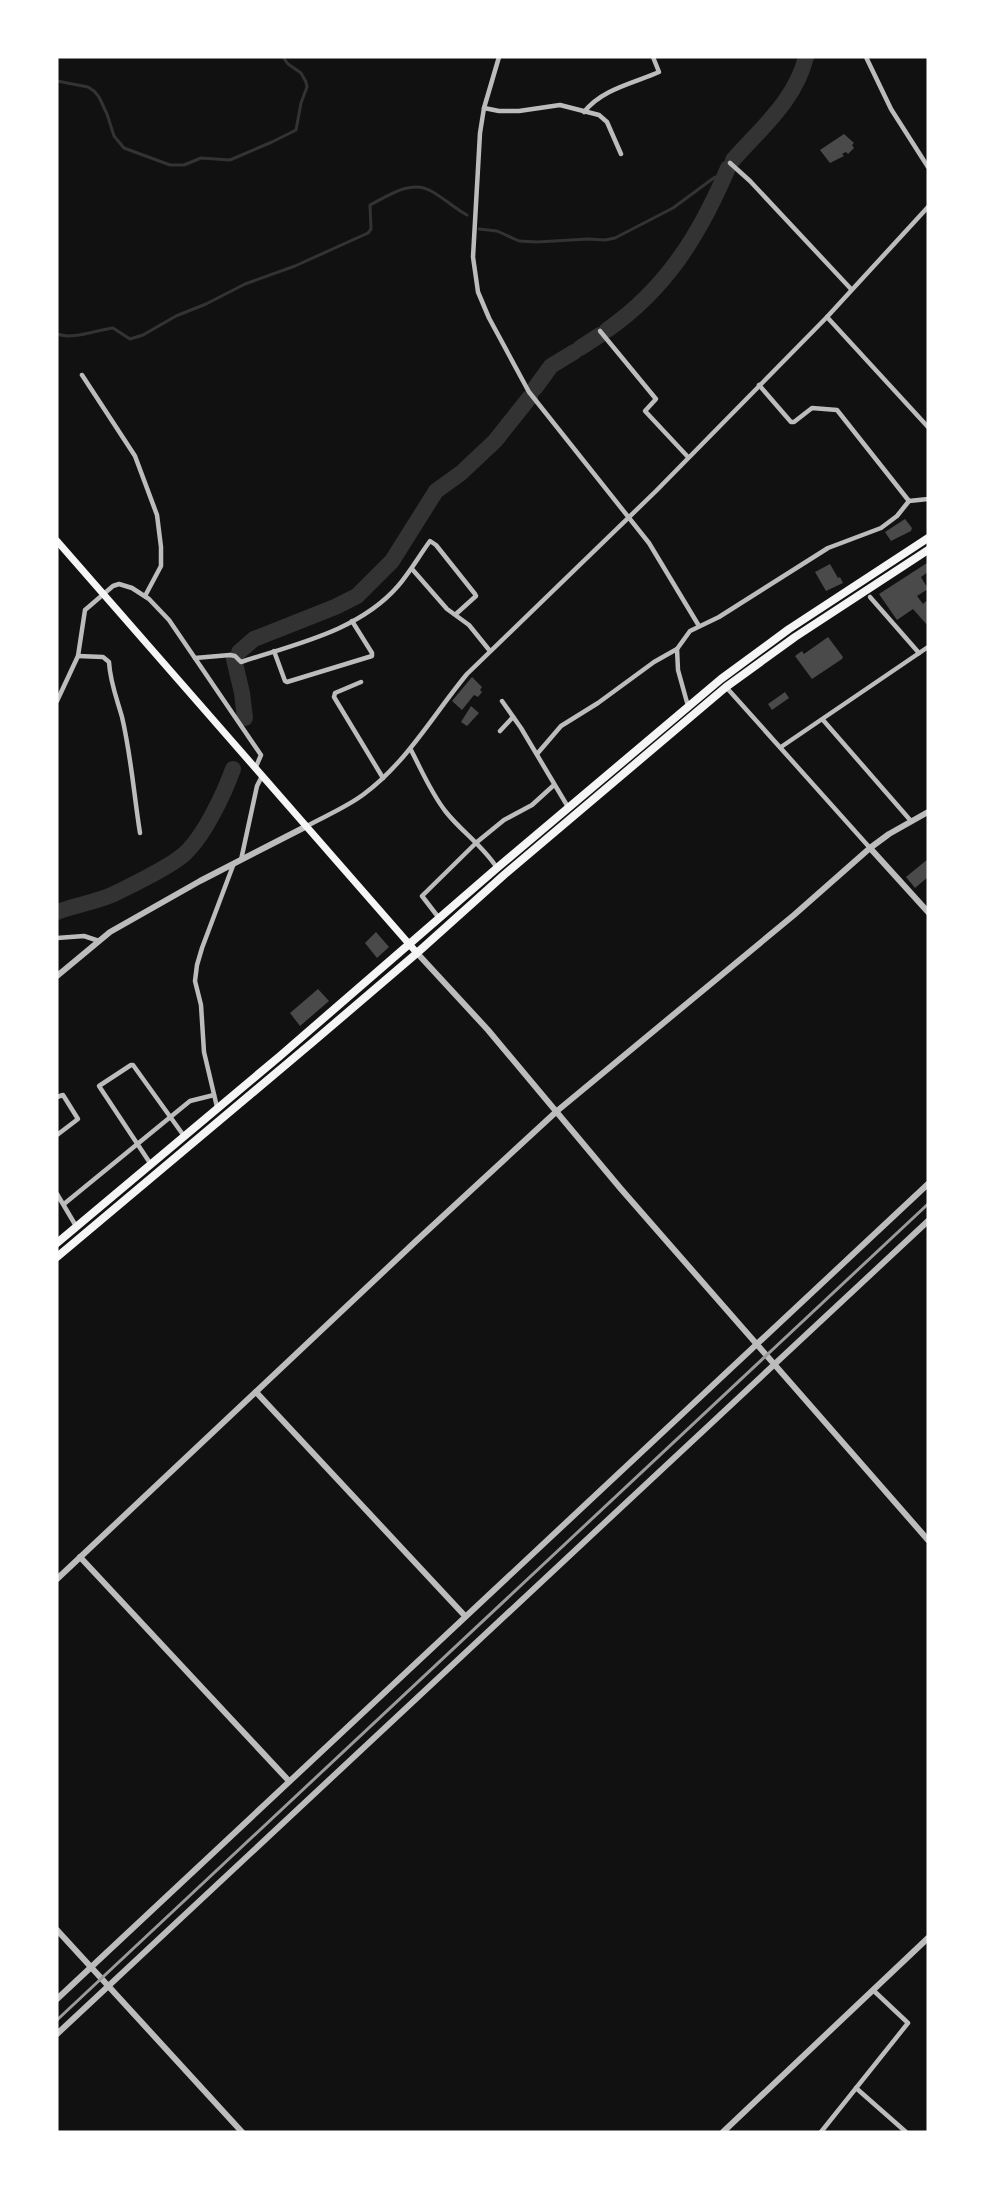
<svg xmlns="http://www.w3.org/2000/svg" width="985" height="2189" viewBox="0 0 985 2189" font-family="'Titillium Web',sans-serif">
  <style>
    .lines { fill: none; stroke-linecap: round; stroke-linejoin: round }
    .stream { stroke: #333; stroke-width: 3 }
    .river { stroke: #333; stroke-width: 16 }
    .building { fill: #4a4a4a }
    .minor { stroke: #bcbcbc; stroke-width: 4.5 }
    .tertiary { stroke: #bcbcbc; stroke-width: 6 }
    .secondary { stroke: #f5f5f5; stroke-width: 7 }
    .trunk { stroke: #f5f5f5; stroke-width: 8 }
    .rail { stroke: #9a9a9a; stroke-width: 3 }
  </style>
  <rect width="100%" height="100%" fill="#111"/>
  <g class="lines">
    <g class="stream">
      <polyline points="57,81 88,87 94,91 99,97 107,114 114,136 124,148 170,165 184,165 201,158 230,160 272,142 296,130 301,103 307,87 306,82 301,73 288,64 283,57"/>
      <polyline points="479,229 497,231 519,241 537,242 588,239 605,240 615,238 673,208 715,177"/>
      <path d="M57,334c16,6 39,-4 56,-6l17,11 13,-4 33,-19 30,-12 39,-20 50,-18 73,-33 3,-4 -1,-24c18,-9 41,-26 61,-14 13,7 23,17 36,24"/>
    </g>
    <g class="river">
      <path d="M733,160c28,-32 62,-59 73,-103"/>
      <path d="M607,330c60,-42 93,-96 121,-162"/>
      <polyline points="580,348 600,335"/>
      <polyline points="535,388 551,366 574,352"/>
      <polyline points="239,652 254,639 335,607 357,596 392,561 436,491 461,473 495,441 530,397"/>
      <polyline points="234,659 242,693 245,718"/>
      <path d="M57,912c19,-7 39,-10 57,-18 20,-10 52,-25 68,-38 21,-17 42,-62 51,-87"/>
    </g>
  </g>
  <g class="building">
    <polygon points="844,134 854,143 852,145 854,148 848,154 846,152 842,154 844,156 830,163 820,150"/>
    <polygon points="905,519 912,528 911,531 891,541 885,532"/>
    <polygon points="927,563 928,572 921,577 928,589 917,596 923,604 926,601 928,604 928,626 913,609 897,620 879,594"/>
    <polygon points="830,564 838,578 840,577 843,583 826,591 815,572"/>
    <polygon points="828,637 843,657 842,659 812,679 795,656 802,651 804,654"/>
    <polygon points="472,677 482,687 480,690 482,692 478,697 474,695 462,710 452,701"/>
    <polygon points="785,692 789,698 772,710 768,704"/>
    <polygon points="471,706 479,713 467,726 461,722"/>
    <polygon points="928,859 928,877 915,888 906,877"/>
    <polygon points="376,932 389,947 377,958 365,943"/>
    <polygon points="318,989 329,1001 300,1026 290,1013"/>
  </g>
  <g class="lines">
    <g class="minor">
      <polyline points="499,57 484,108 480,133 473,257 478,292 489,318 529,392 649,543 699,626"/>
      <polyline points="866,57 891,109 928,167"/>
      <polyline points="484,108 499,111 519,111 560,105 599,115 607,122 621,154"/>
      <path d="M584,112c18,-23 50,-29 75,-40l-6,-15"/>
      <polyline points="730,163 750,181 851,289"/>
      <polyline points="827,317 928,427"/>
      <polyline points="600,331 656,399 645,411 688,457"/>
      <polyline points="82,375 135,456 157,515 161,547 161,566 145,596"/>
      <polyline points="759,385 791,422 794,422 812,408 837,410 909,501"/>
      <polyline points="412,569 447,609 469,625 490,651"/>
      <polyline points="870,597 919,653"/>
      <polyline points="274,651 285,681 287,682 372,656 372,653 352,621"/>
      <path d="M78,656l25,1 6,5c1,20 8,37 13,55 9,38 12,78 18,116"/>
      <path d="M195,658l35,-3 5,1 6,6c54,-18 118,-31 157,-76 12,-14 21,-30 32,-45l6,4 39,49 1,2 -20,18"/>
      <polyline points="361,682 335,693 334,697 383,778"/>
      <polyline points="726,687 870,848"/>
      <polyline points="57,701 78,656 85,610 113,586 119,584 132,588 149,599 169,620 261,755 255,769"/>
      <polyline points="502,701 521,728 568,807"/>
      <polyline points="688,706 678,670 677,649 690,631 719,617 828,548 881,528 897,516 909,501 928,499"/>
      <polyline points="823,720 911,821"/>
      <polyline points="500,731 513,717"/>
      <polyline points="781,747 928,647"/>
      <path d="M411,750c11,21 20,43 35,62 16,20 37,34 51,56"/>
      <polyline points="537,754 561,726 598,703 654,662 677,649"/>
      <path d="M307,826c18,-10 40,-19 57,-32 43,-32 69,-79 103,-120l189,-183 171,-174 101,-110"/>
      <polyline points="241,860 257,786 262,776"/>
      <polyline points="439,918 422,896 477,842 504,820 532,805 554,785"/>
      <polyline points="57,938 84,936 99,941"/>
      <polyline points="57,1097 63,1095 78,1119 57,1135"/>
      <polyline points="217,1107 204,1052 201,1005 195,981 197,965 202,948 234,863"/>
      <polyline points="150,1163 99,1086 131,1065 133,1065 184,1136"/>
      <polyline points="57,1194 76,1226"/>
      <polyline points="64,1204 190,1101 214,1095"/>
      <polyline points="856,2088 906,2132"/>
      <polyline points="821,2132 908,2023 873,1990"/>
    </g>
    <g class="tertiary">
      <polyline points="870,848 928,912"/>
      <polyline points="417,953 488,1030 621,1189 928,1540"/>
      <polyline points="57,976 110,932 200,881 307,826"/>
      <polyline points="256,1392 465,1616"/>
      <polyline points="80,1557 289,1781"/>
      <polyline points="57,1579 415,1242 557,1111 794,915 870,848 889,834 928,812"/>
      <polyline points="57,1930 242,2132"/>
      <polyline points="57,1999 928,1184"/>
      <polyline points="57,2034 928,1221"/>
      <polyline points="723,2132 928,1938"/>
    </g>
    <polyline class="secondary" points="57,541 417,953"/>
    <g class="trunk">
      <polyline points="57,1243 280,1056 497,868 721,679 789,629 928,538"/>
      <polyline points="57,1257 314,1041 417,953 505,874 726,687 795,637 928,550"/>
    </g>
    <polyline class="rail" points="57,2020 928,1204"/>
  </g>
  <rect width="985" height="2189" fill="none" stroke="#ffffff" stroke-width="117"/>
</svg>
